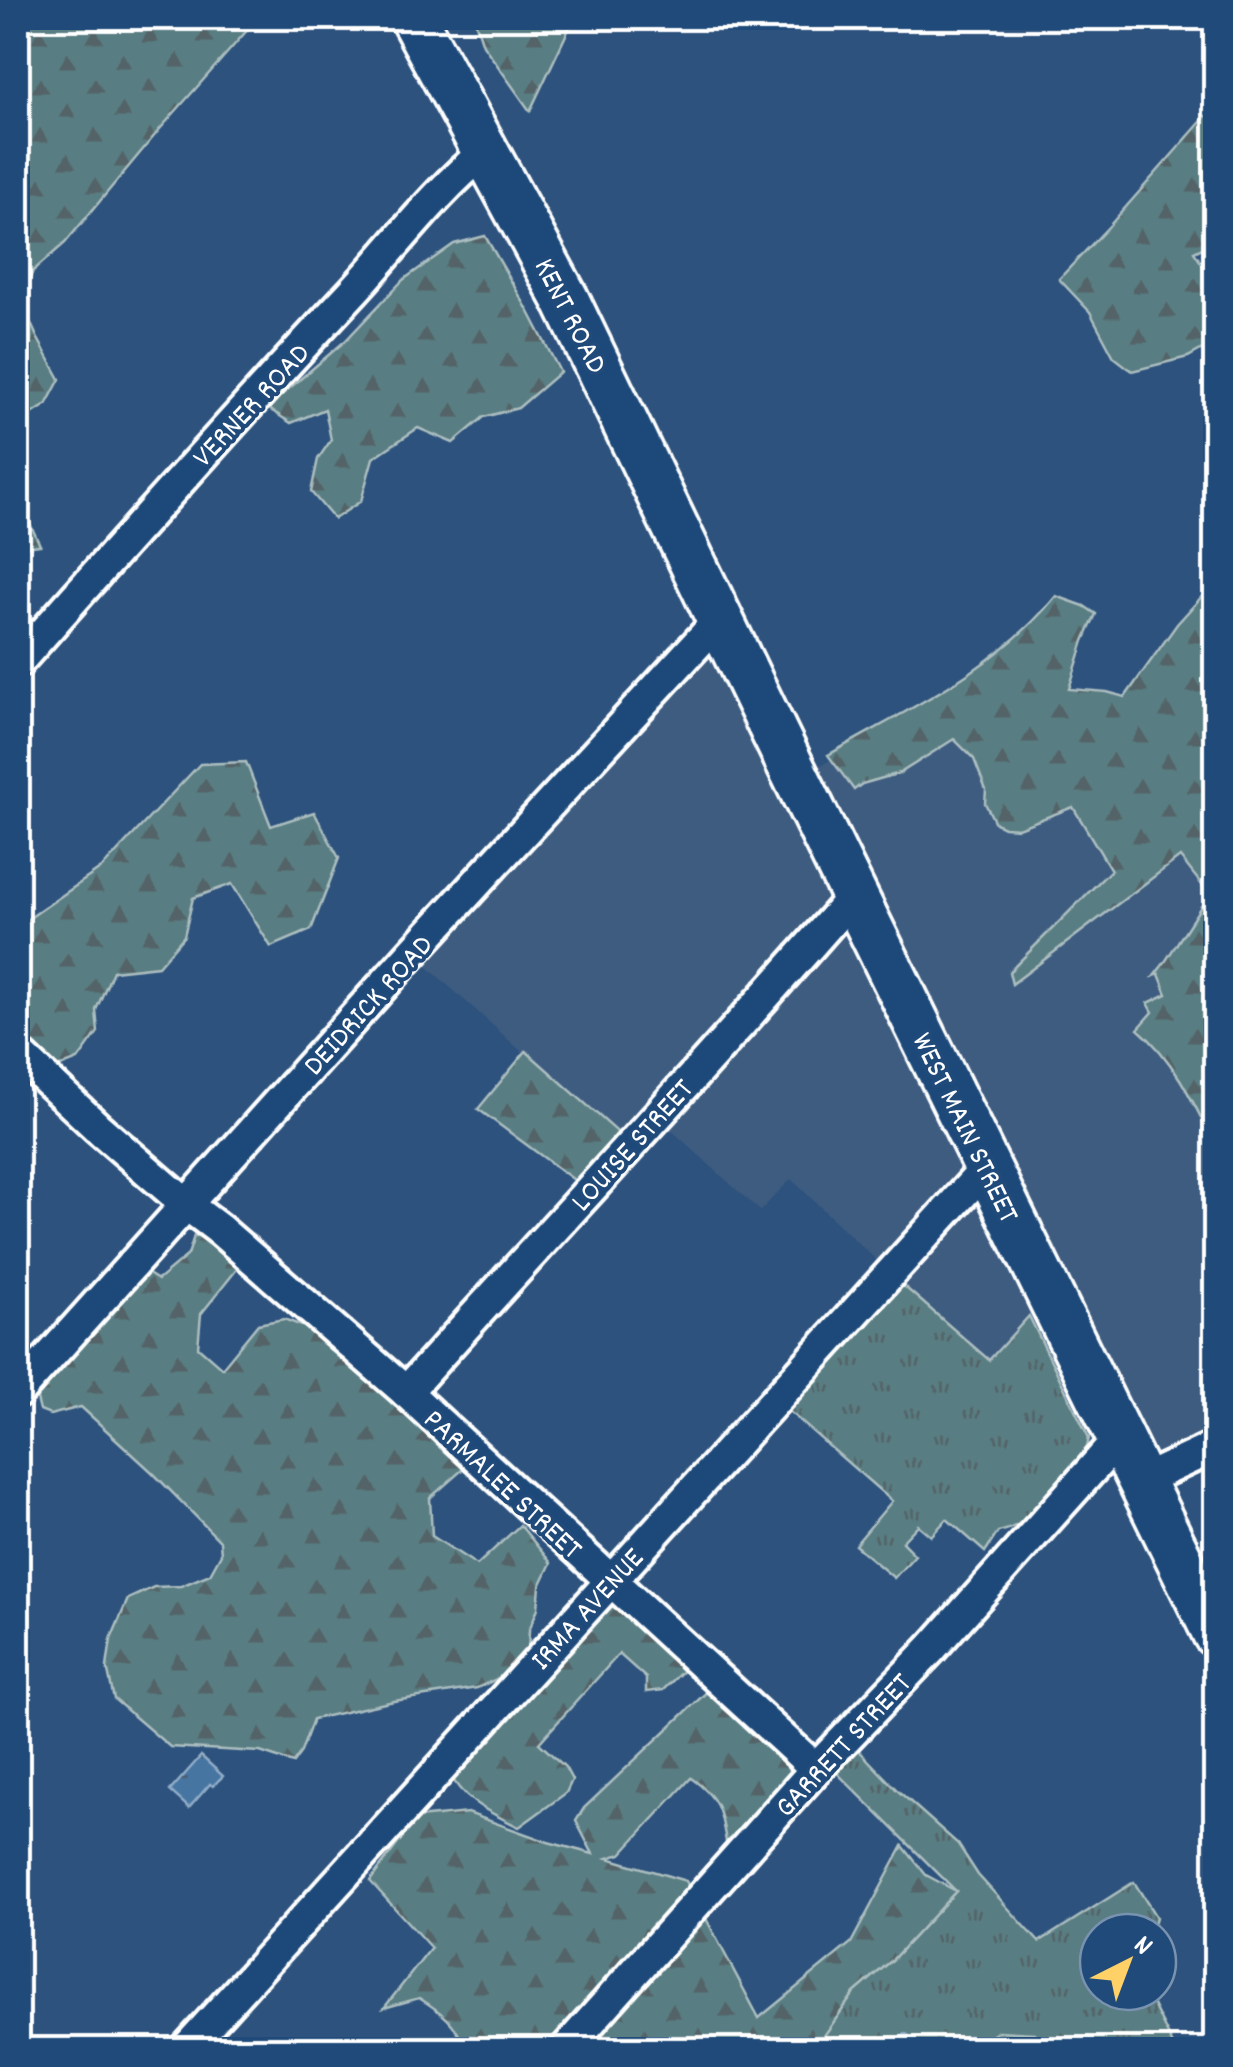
<svg xmlns="http://www.w3.org/2000/svg" width="1233" height="2067" viewBox="0 0 1233 2067" font-family="Dekko,sans-serif">
  <style>
    .built { fill: #3e5b80 }
    .grass { fill: url(#grass-tufts); stroke: #acbec0; stroke-width: 2.5 }
    .forest { fill: url(#forest-firs); stroke: #acbec0; stroke-width: 2.5 }
    .water { fill: url(#water-ripples); stroke: #90acc7; stroke-width: 2.5 }
    .lines { fill: none; stroke-linecap: round; stroke-linejoin: round }
    .stream { stroke: #90acc7; stroke-width: 8 }
    .minor-casing { stroke: #fff; stroke-width: 38 }
    .primary-casing { stroke: #fff; stroke-width: 52 }
    .minor { stroke: #1f4a7a; stroke-width: 30 }
    .primary { stroke: #1f4a7a; stroke-width: 45 }
    .labels { text-anchor: middle; stroke-width: 8; stroke-linejoin: round; paint-order: stroke }
    .street-label { font-size: 30px; fill: #fff; stroke: #1f4a7a }
  </style>
  <defs>
    <pattern id="grass-tufts" width="24" height="20" patternUnits="userSpaceOnUse" patternTransform="scale(2.5)"><rect width="24" height="20" fill="#597d82"/><path d="M3 7l-1-3M5 7V3M7 7l1-3M15 17l-1-3M17 17v-4M19 17l1-3" fill="none" stroke="#526467"/></pattern>
    <pattern id="forest-firs" width="22" height="20" patternUnits="userSpaceOnUse" patternTransform="scale(2.5)"><rect width="22" height="20" fill="#597d82"/><path d="M5 1l3.5 6h-7zM16 11l3.5 6h-7z" fill="#526467"/></pattern>
    <pattern id="water-ripples" width="26" height="14" patternUnits="userSpaceOnUse" patternTransform="scale(2.5)"><rect width="26" height="14" fill="#4675a2"/><path d="M2 4q2-2 4 0t4 0M15 11q2-2 4 0t4 0" fill="none" stroke="#495e73"/></pattern>
  </defs>
  <rect width="100%" height="100%" fill="#2d527d"/>
  <filter id="ink" filterUnits="userSpaceOnUse"><feTurbulence type="fractalNoise" baseFrequency=".01" numOctaves="2"/><feDisplacementMap in="SourceGraphic" scale="20" xChannelSelector="R" yChannelSelector="G"/><feConvolveMatrix kernelMatrix="1 2 1 2 8 2 1 2 1" color-interpolation-filters="sRGB"/></filter>
  <g filter="url(#ink)">
    <polygon class="built" points="720,619 796,777 831,760 1017,643 1215,818 1215,1446 1141,1481 1047,1294 989,1361 898,1281 791,1179 760,1211 657,1117 629,1148 412,953"/>
    <g class="grass">
      <path d="M898,1281l91,79 40,-44 60,122 -2,9c-24,31 -48,77 -89,85l-13,20 -38,-33 -16,17 -13,-11 -16,17 13,13 -21,23 -39,-33 37,-44 -108,-94z"/>
      <polygon points="846,1737 897,1790 958,1844 978,1875 1039,1942 1134,1882 1156,1917 1152,1932 1098,1932 1098,1992 1150,1992 1151,2001 1175,2049 813,2050 854,1993 892,1960 956,1891 824,1760"/>
    </g>
    <g class="forest">
      <polygon points="18,18 258,18 160,129 65,243 33,271 21,301 37,337 60,379 46,405 18,423"/>
      <polygon points="474,18 574,18 530,111 483,45"/>
      <polygon points="1215,106 1215,242 1194,252 1213,280 1215,342 1188,357 1132,371 1114,357 1090,312 1059,279 1110,225"/>
      <polygon points="485,236 528,310 560,372 518,408 484,417 453,443 418,428 373,458 361,501 334,519 311,492 318,459 331,440 325,409 291,423 269,409 278,398 345,341 403,280 454,244"/>
      <polygon points="18,498 40,545 25,547 18,541"/>
      <path d="M1215,582v564c-20,-41 -41,-87 -77,-117l15,-17 -5,-9 19,-9 -8,-20 -5,2 11,-14 44,-68 -29,-37 -168,127 -3,-12 102,-102 -38,-63 -55,21 -14,-1 -9,-4 -10,-20 1,-13 -12,-31 -20,-20 -54,34 -38,11 -8,6 -26,-35c80,-46 169,-86 228,-159l28,10 12,8 -12,27 -15,48 38,3 18,5 52,-73z"/>
      <polygon points="246,762 271,826 314,812 339,858 311,930 271,947 232,884 193,898 184,936 158,966 113,971 96,1010 98,1032 78,1060 30,1079 18,1080 18,926 103,867 200,764"/>
      <polygon points="526,1051 623,1137 581,1185 478,1109"/>
      <polygon points="211,1235 241,1264 201,1314 198,1347 222,1368 258,1324 284,1319 307,1328 319,1327 470,1463 430,1498 432,1536 477,1565 520,1525 551,1563 540,1586 538,1608 529,1630 528,1651 514,1671 477,1688 394,1701 313,1719 301,1752 293,1763 260,1752 170,1747 114,1699 107,1667 111,1639 128,1599 154,1587 181,1586 210,1574 221,1554 220,1541 152,1472 81,1407 50,1415 40,1411 36,1395 142,1270 158,1280 188,1255 194,1236"/>
      <path d="M610,1581l85,78 -32,31 -17,2v-14l-27,-24 -80,89 26,24 7,13 -6,13 -47,34c-28,-14 -57,-26 -70,-55z"/>
      <path d="M711,1688l91,80 -56,68 -20,6c-5,-32 -8,-45 -35,-64l-70,76 -13,4 78,23 73,137 92,-75 52,-97 23,29 30,16 -64,69 -38,33 -35,50 -6,6 -349,1c-5,-26 -24,-39 -45,-52l-35,10 47,-60 -61,-67 47,-63 51,-5 80,29 45,12 -17,-33 8,-13z"/>
      <polygon points="998,2031 1035,2033 1050,2049 975,2049"/>
    </g>
    <polygon class="water" points="201,1756 223,1776 213,1786 210,1784 189,1808 170,1791"/>
    <g class="lines">
      <polyline class="stream" points="901,2050 906,2037"/>
      <g class="minor-casing">
        <g id="minor">
          <path d="M18,662c108,-122 216,-243 327,-362 47,-49 88,-107 141,-149"/>
          <polyline points="18,1053 97,1127 187,1205 220,1230 406,1392 816,1769"/>
          <polyline points="18,1392 412,953 720,619"/>
          <path d="M406,1392c149,-166 302,-328 448,-497"/>
          <polyline points="1141,1481 1216,1446"/>
          <polyline points="185,2050 987,1167"/>
          <polyline points="565,2050 816,1769 931,1649 1119,1439"/>
        </g>
      </g>
      <g class="primary-casing">
        <polyline id="primary" points="413,18 566,300 775,734 1216,1634"/>
      </g>
      <use href="#minor" class="minor"/>
      <use href="#primary" class="primary"/>
    </g>
  </g>
  <g class="labels">
    <g class="street-label">
      <text transform="translate(572 315) rotate(63)" y="10">KENT ROAD</text>
      <text transform="translate(250 404) rotate(-47)" y="10">VERNER ROAD</text>
      <text transform="translate(367 1004) rotate(-48)" y="10">DEIDRICK ROAD</text>
      <text transform="translate(967 1127) rotate(64)" y="10">WEST MAIN STREET</text>
      <text transform="translate(631 1144) rotate(-48)" y="10">LOUISE STREET</text>
      <text transform="translate(504 1483) rotate(43)" y="10">PARMALEE STREET</text>
      <text transform="translate(586 1608) rotate(-48)" y="10">IRMA AVENUE</text>
      <text transform="translate(842 1744) rotate(-47)" y="10">GARRETT STREET</text>
    </g>
  </g>
  <rect width="1233" height="2067" fill="none" stroke="#1f4a7a" stroke-width="60"/>
  <rect x="30" y="30" width="1173" height="2007" fill="none" stroke="#fff" stroke-width="4" filter="url(#ink)"/>
  <g transform="translate(1128 1962) rotate(42)"><circle r="48" fill="#1f4a7a" stroke="#7992af" stroke-width="2.5"/>
  <path d="M0-8L18 38L0 25L-18 38Z" fill="#ffd166"/>
  <text y="-15" font-size="28" font-weight="bold" text-anchor="middle" fill="#ffffff">N</text>
  </g>
</svg>
